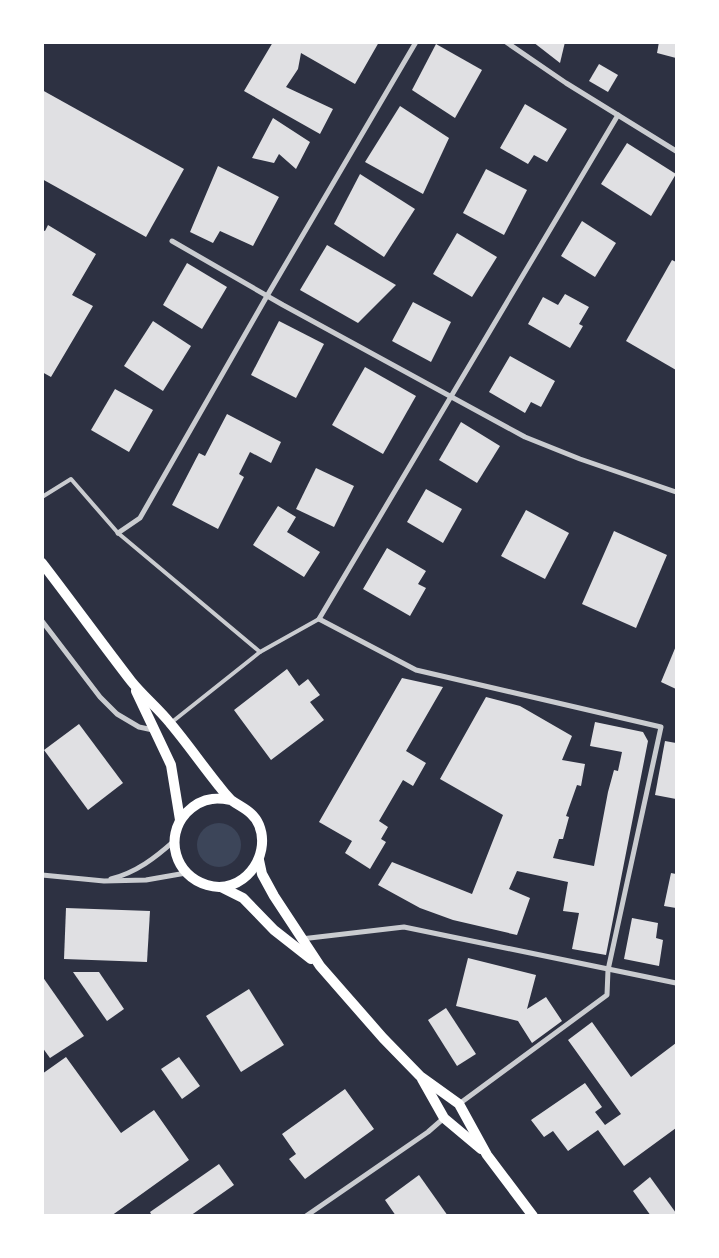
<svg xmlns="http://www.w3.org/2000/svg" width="719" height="1258" viewBox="0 0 719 1258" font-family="'PT Sans Narrow',sans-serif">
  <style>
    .green { fill: #3c4559 }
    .building { fill: #e0e0e3 }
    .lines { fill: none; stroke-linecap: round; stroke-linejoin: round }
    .service { stroke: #caccd0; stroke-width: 4 }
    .minor { stroke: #caccd0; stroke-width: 5 }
    .secondary { stroke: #fff; stroke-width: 10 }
  </style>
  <rect width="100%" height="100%" fill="#2d3142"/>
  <circle class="green" cx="219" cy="845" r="22"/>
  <g class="building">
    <polygon points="273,42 379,42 355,84 301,53 298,69 286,87 333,109 320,134 244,91"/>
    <polygon points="533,42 565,42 560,63"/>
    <polygon points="659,42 676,42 676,58 657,53"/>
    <polygon points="436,44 482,70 455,118 412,90"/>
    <polygon points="599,64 618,75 608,92 589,81"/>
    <polygon points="42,90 184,169 146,237 42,179"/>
    <polygon points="525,104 567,129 547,162 534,155 528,164 500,148"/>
    <polygon points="400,106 449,138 423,194 365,162"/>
    <polygon points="273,118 310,142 296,169 279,154 274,163 252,158"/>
    <polygon points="627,143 676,174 651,216 601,184"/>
    <polygon points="218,166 279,197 253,246 220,231 213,243 190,232"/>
    <polygon points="486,169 527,190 504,235 463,213"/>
    <polygon points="360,174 415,209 384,257 334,224"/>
    <polygon points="582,221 616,243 595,277 561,256"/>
    <polygon points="48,225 96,254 72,295 93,306 51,377 42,372 42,230 45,231"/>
    <polygon points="457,233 497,257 472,297 433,274"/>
    <polygon points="327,245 396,285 358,323 300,290"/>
    <polygon points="672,260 676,262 676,370 626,341"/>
    <polygon points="187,263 227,287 202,329 163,305"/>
    <polygon points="565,294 589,307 579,324 583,326 570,348 528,324 543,297 558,305"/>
    <polygon points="413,302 451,322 431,362 392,341"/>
    <polygon points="153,321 191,346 163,391 124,366"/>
    <polygon points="279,321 324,344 296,398 251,375"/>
    <polygon points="510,356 555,381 541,407 531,402 525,413 489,392"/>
    <polygon points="365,367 416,396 383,454 332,425"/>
    <polygon points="115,389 153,410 129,452 91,430"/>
    <polygon points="227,414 281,442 271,463 250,452 239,474 244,477 218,529 172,505 199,453 205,456"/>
    <polygon points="461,422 500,446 477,483 439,460"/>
    <polygon points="316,468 354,486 334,527 296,509"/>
    <polygon points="426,489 462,509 443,543 407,522"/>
    <polygon points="278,506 296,517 287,532 320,552 304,577 253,545"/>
    <polygon points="526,510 569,533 545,579 501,556"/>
    <polygon points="614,531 667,555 636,628 582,604"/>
    <polygon points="387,548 426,571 418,584 426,588 410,616 363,589"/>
    <polygon points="676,646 676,689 661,682"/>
    <polygon points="287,669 299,686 308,679 320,695 310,702 324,720 271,760 234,710"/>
    <polygon points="402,678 443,687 406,751 426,763 413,786 403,780 379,821 388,827 381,839 386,842 370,869 345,853 352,841 319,822"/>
    <polygon points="486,697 520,706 572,736 562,760 585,764 581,786 577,785 566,816 569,817 563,839 559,839 553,858 594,866 608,792 614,770 618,771 622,752 590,746 595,722 643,732 648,741 606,955 572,949 579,913 563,911 568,882 517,871 509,889 530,898 517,935 453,920 420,908 378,885 392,862 472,894 503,815 440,779"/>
    <polygon points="79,724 123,783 88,810 44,750"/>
    <polygon points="665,741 676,743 676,799 655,795"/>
    <polygon points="671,873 676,874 676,908 664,906"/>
    <polygon points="66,908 150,911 147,962 64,959"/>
    <polygon points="632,918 658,923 656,938 663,940 659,966 624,959"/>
    <polygon points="468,958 536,975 527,1009 546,997 562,1021 532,1043 518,1021 456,1006"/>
    <polygon points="73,972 99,972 124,1009 107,1021"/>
    <polygon points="42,976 84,1036 50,1058 42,1047"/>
    <polygon points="249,989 284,1045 241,1072 206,1016"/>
    <polygon points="446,1008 476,1054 457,1066 428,1020"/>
    <polygon points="592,1022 631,1077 676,1043 676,1128 624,1166 598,1130 568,1151 553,1131 544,1137 531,1120 585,1083 602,1107 595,1112 605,1125 621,1114 568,1040"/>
    <polygon points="66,1057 121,1133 154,1110 189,1160 111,1216 42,1216 42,1074"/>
    <polygon points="179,1057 200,1086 182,1099 161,1069"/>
    <polygon points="345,1089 374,1129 305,1179 289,1159 296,1154 282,1134"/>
    <polygon points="219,1164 234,1185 190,1216 152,1216 150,1212"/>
    <polygon points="419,1175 448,1216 396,1216 385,1200"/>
    <polygon points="650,1177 676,1213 676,1216 651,1216 633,1191"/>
  </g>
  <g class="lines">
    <g class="service">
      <polyline points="42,497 71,479 118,533 260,652"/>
      <polyline points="172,722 260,652 319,619"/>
    </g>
    <g class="minor">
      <polyline points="506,42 566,83 676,151"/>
      <polyline points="172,241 283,305 525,437 580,459 676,492"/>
      <polyline points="118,533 140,518 267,296 416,42"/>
      <polyline points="42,621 100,697 117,714 139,727 153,730"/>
      <polyline points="42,875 104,881 146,880 186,873"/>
      <path d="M111,879c26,-7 44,-21 63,-38"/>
      <polyline points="301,939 404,927 676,983"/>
      <polyline points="459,1104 607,995 608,970 661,727 416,670 319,619 618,115"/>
      <polyline points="306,1216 428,1132 444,1118"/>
    </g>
    <g class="secondary">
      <path d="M42,563c30,39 59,79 89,118 12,15 27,27 39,42 17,20 32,42 49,63 3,4 8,10 12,14 11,8 22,11 28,25 13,32 -17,71 -52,60 -32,-9 -43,-48 -21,-72 7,-7 16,-13 26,-14 6,-1 13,0 19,1"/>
      <polyline points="136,691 171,765 180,820"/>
      <polyline points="259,860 262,874 274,896 320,966 383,1038 420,1076 459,1104 487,1155 533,1216"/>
      <polyline points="221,887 243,898 274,930 311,959"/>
      <polyline points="422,1079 444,1118 481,1149"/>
    </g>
  </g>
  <rect width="719" height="1258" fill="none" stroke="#ffffff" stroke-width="88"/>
</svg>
